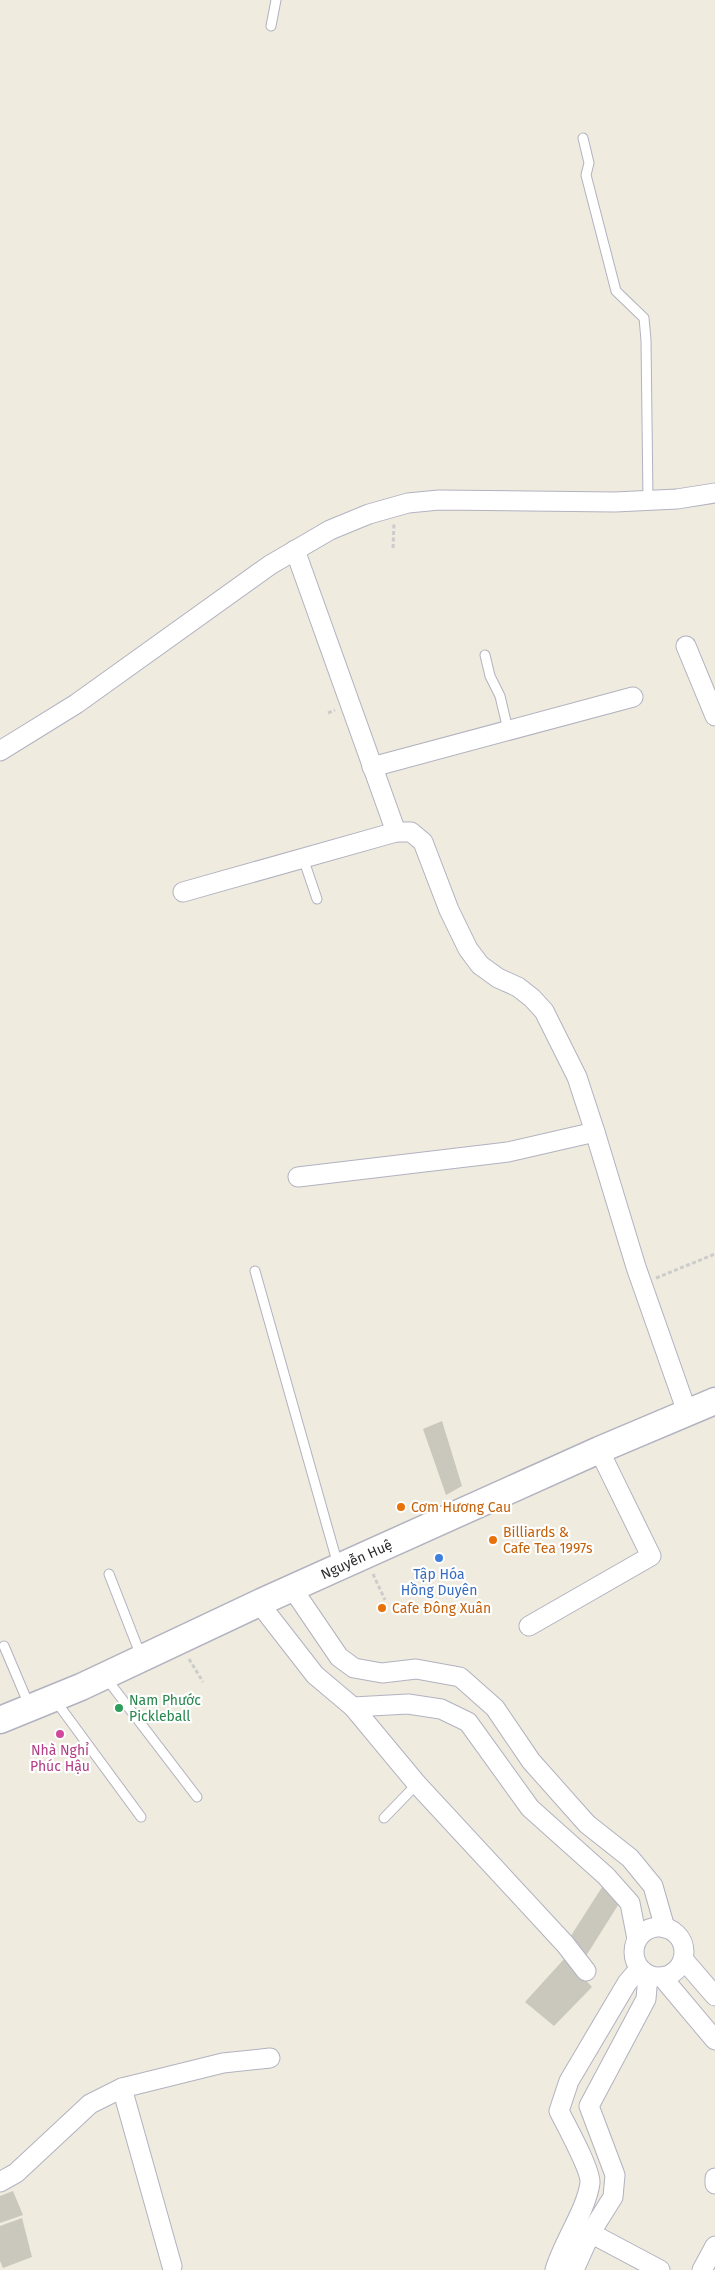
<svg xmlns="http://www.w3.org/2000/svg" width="715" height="2270" viewBox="0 0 715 2270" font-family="'Fira Sans',sans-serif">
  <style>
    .building { fill: #cac8bd }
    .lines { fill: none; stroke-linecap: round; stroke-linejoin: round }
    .lane-casing { stroke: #b2b2c1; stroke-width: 11 }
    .street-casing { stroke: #b2b2c1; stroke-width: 21 }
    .secondary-casing { stroke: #b2b2c1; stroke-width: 29 }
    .path { stroke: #ccc; stroke-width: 3; stroke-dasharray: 4 2.5; stroke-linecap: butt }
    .lane { stroke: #fff; stroke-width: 9 }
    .street { stroke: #fff; stroke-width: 19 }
    .secondary { stroke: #fff; stroke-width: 26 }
    .food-dot { fill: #e8710a; stroke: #fff; stroke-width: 2 }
    .shop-dot { fill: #3f7fe0; stroke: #fff; stroke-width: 2 }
    .leisure-dot { fill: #2e9e5b; stroke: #fff; stroke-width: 2 }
    .hotel-dot { fill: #d1479c; stroke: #fff; stroke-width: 2 }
    .labels { text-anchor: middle; stroke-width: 4.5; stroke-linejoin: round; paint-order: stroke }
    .food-label { font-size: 14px; fill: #c56008; stroke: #fff; text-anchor: start }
    .street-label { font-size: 14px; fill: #2c2c2c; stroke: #fff }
    .shop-label { font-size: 14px; fill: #366cbe; stroke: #fff }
    .leisure-label { font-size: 14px; fill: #27864d; stroke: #fff; text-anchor: start }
    .hotel-label { font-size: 14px; fill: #b23c85; stroke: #fff }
  </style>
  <rect width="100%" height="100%" fill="#efebde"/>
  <g class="building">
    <polygon points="442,1421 462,1486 446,1495 423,1429"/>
    <polygon points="604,1884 620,1902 586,1956 567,1942"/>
    <polygon points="565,1958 592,1987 554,2026 525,2002"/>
    <polygon points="13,2191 23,2215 0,2223 0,2196"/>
    <polygon points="22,2218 32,2257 3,2268 0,2261 0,2226"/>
  </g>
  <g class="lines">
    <g class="lane-casing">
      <g id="lane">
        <polyline points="271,26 276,0"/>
        <polyline points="583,138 589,163 586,175 616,291 644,318 646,340 648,500"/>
        <polyline points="485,655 490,676 500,696 508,730"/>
        <polyline points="303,858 317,899"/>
        <polyline points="255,1271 338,1565"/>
        <polyline points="109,1574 141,1656"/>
        <polyline points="4,1646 29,1705"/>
        <polyline points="106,1678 197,1797"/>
        <polyline points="55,1700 141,1817"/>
        <polyline points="384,1818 417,1784"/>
      </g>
    </g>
    <g class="street-casing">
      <g id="street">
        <polyline points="295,550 396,832"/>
        <polyline points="686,646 715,716"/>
        <polyline points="0,751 76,704 270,565 330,530 369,514 408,503 439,500 615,502 677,499 715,493"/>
        <polyline points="372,767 633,697"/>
        <polyline points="183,892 396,832 411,832 423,842 449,910 468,949 480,965 498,978 518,987 532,998 544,1011 577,1077 595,1132 636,1267 687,1412"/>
        <polyline points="298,1177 508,1152 595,1132"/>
        <polyline points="292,1588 339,1657 354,1668 382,1673 416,1669 460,1677 495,1708 531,1761 587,1824 630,1858 653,1886 665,1928"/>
        <polyline points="259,1603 315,1675 353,1707 408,1704 441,1709 468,1722 530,1808 606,1876 630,1903 637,1939"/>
        <polyline points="529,1626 651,1556 599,1450"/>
        <polyline points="353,1707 417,1784 565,1944 586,1971"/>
        <circle cx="659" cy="1952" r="25"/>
        <polyline points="683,1959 715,1996"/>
        <polyline points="662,1977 715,2040"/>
        <polyline points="122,2088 172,2266"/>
        <polyline points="715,2178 715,2184"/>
        <polyline points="0,2182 16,2173 90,2104 122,2088 223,2063 270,2058"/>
        <polyline points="581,2228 660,2270"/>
        <path d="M555,2270c8,-28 31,-59 35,-87 1,-13 -24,-58 -31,-72l10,-30 58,-98 12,-14"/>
        <polyline points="574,2270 591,2232 613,2197 615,2175 589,2106 646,1999 648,1975"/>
        <polyline points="702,2270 715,2246"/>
      </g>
    </g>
    <g class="secondary-casing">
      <g id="secondary">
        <path id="s1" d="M0,1720l81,-33 178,-84 340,-153 116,-49"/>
      </g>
    </g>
    <g class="path">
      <polyline points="393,548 394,523"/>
      <polyline points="328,713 335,710"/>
      <polyline points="656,1278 715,1254"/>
      <polyline points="373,1574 385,1600"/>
      <polyline points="189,1659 203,1682"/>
    </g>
    <use href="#lane" class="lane"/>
    <use href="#street" class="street"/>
    <use href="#secondary" class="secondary"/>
  </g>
  <g class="food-dot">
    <circle cx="401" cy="1507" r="5"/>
    <circle cx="493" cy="1540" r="5"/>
    <circle cx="382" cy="1608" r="5"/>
  </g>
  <circle class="shop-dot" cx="439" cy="1558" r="5"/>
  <circle class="leisure-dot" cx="119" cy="1708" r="5"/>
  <circle class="hotel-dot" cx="60" cy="1734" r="5"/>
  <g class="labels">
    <g class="food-label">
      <text x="411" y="1512">Cơm Hương Cau</text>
      <text x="503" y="1537">Billiards &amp;<tspan x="503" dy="16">Cafe Tea 1997s</tspan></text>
      <text x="392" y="1613">Cafe Đông Xuân</text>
    </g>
    <g class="street-label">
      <text dy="5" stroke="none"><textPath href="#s1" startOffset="391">Nguyễn Huệ</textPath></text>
    </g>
    <g class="shop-label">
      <text x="439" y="1579">Tập Hóa<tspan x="439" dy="16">Hồng Duyên</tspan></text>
    </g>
    <g class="leisure-label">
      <text x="129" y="1705">Nam Phước<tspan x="129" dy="16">Pickleball</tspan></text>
    </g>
    <g class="hotel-label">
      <text x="60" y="1755">Nhà Nghỉ<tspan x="60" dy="16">Phúc Hậu</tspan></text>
    </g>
  </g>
</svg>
